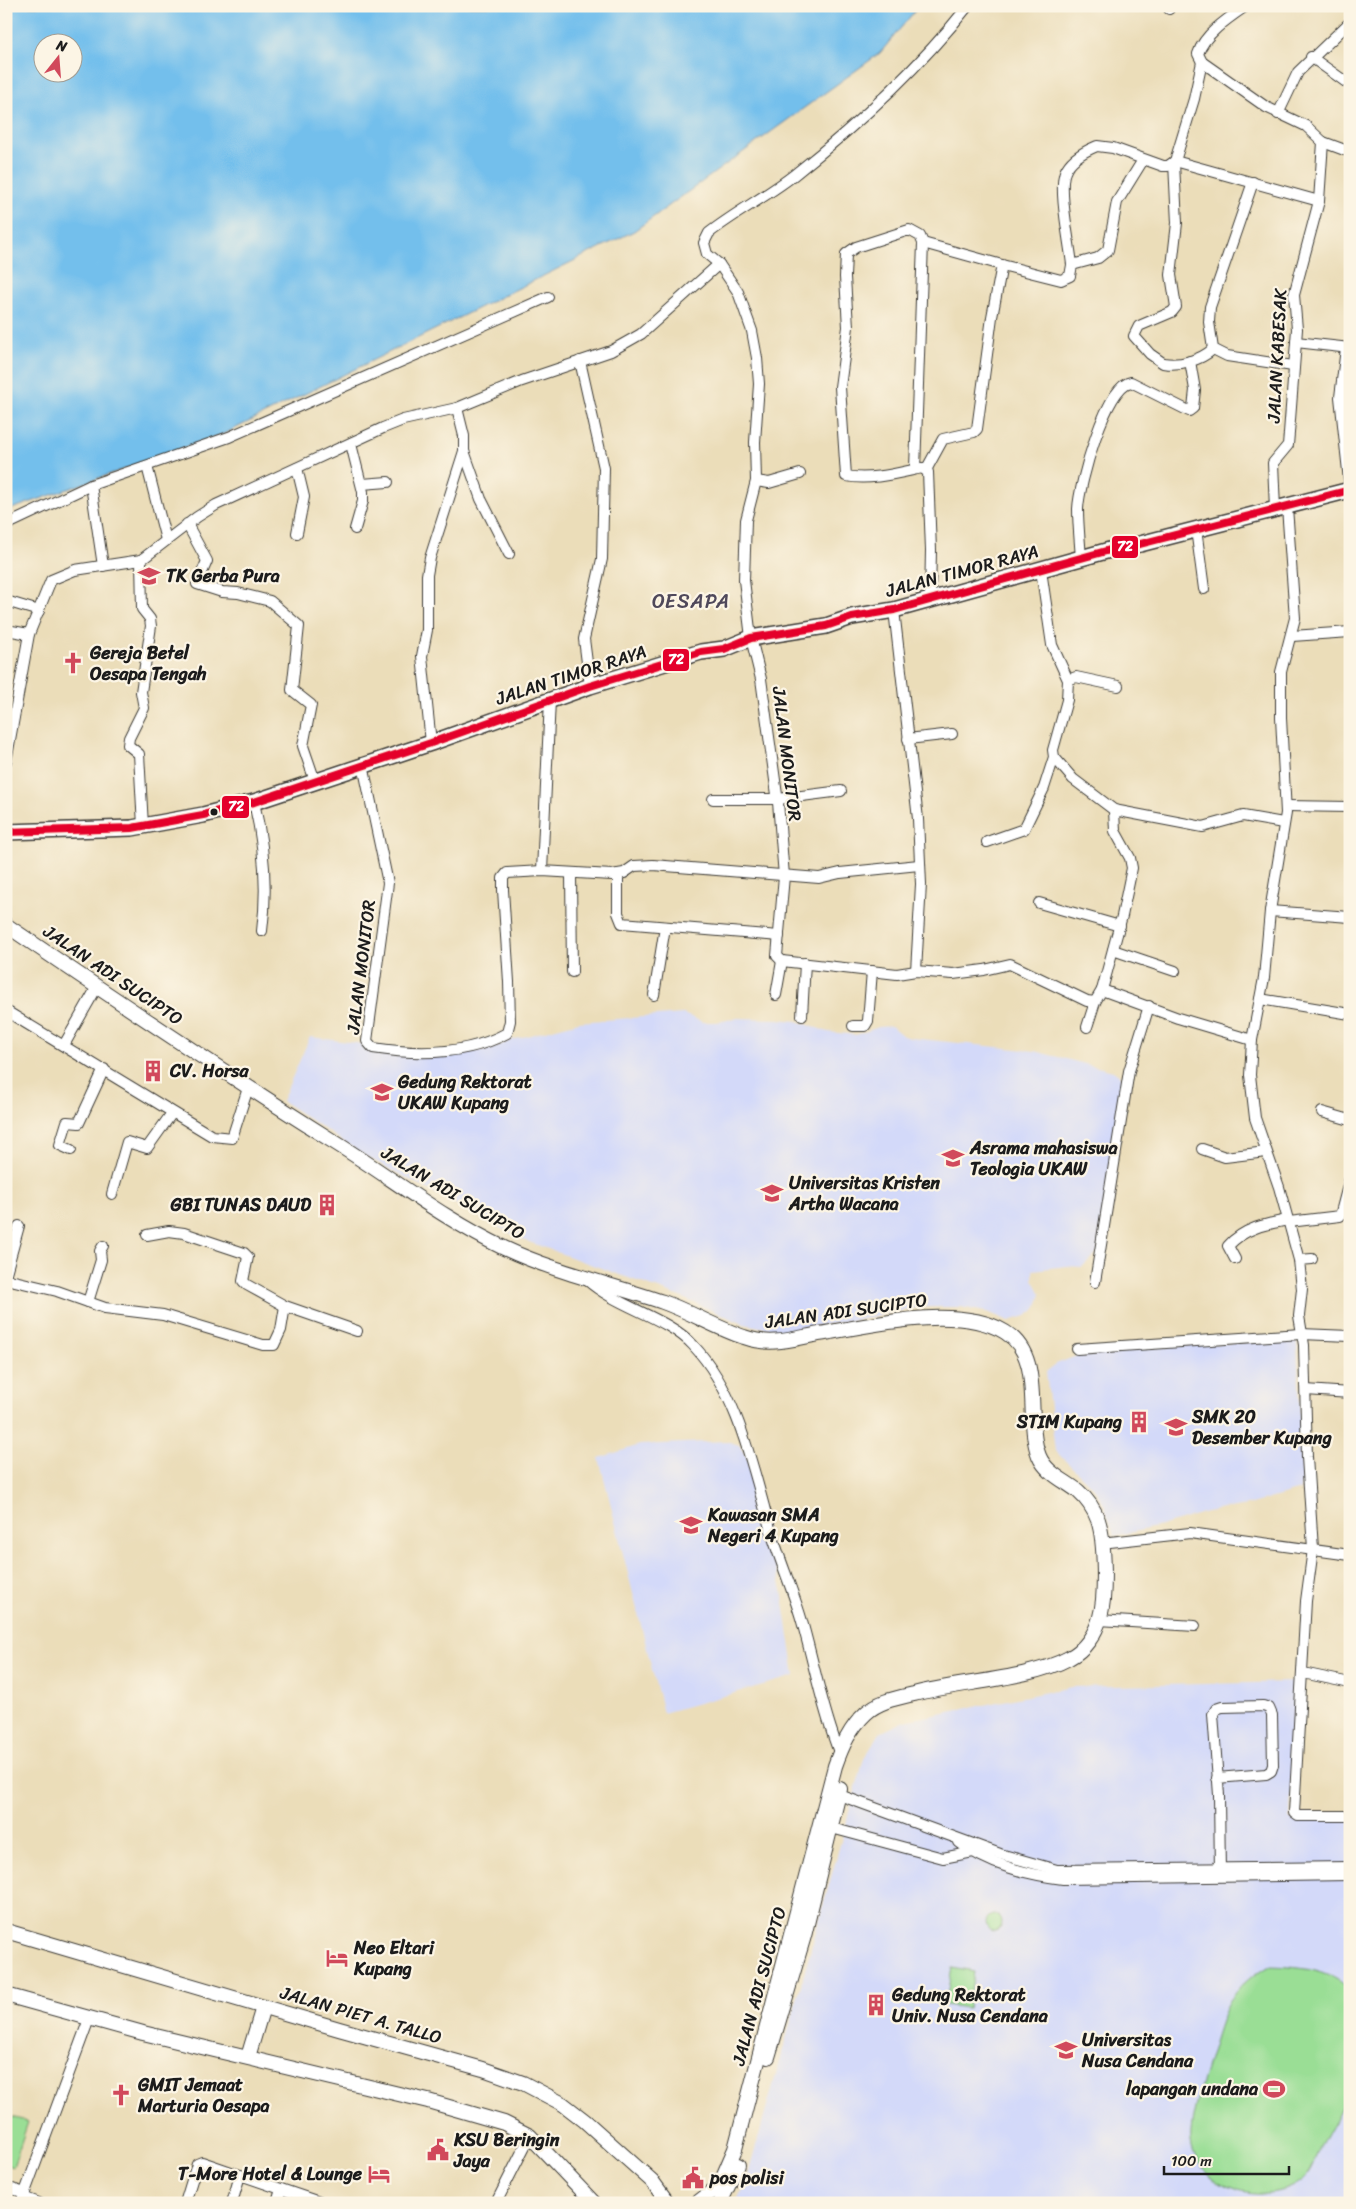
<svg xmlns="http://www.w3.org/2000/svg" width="1356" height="2209" viewBox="0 0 1356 2209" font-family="Sriracha,sans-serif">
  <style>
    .built { fill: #d3d9f9 }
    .green { fill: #9ade95; stroke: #5b7d58 }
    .water { fill: #73bfec; stroke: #486e84; fill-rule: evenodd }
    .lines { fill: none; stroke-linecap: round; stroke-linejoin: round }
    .minor-casing { stroke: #3b3934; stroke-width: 12 }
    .major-casing { stroke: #3b3934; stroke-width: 16 }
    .highway-casing { stroke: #3b3934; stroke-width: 18 }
    .minor { stroke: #fff; stroke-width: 10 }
    .major { stroke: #fff; stroke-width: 14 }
    .highway { stroke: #fff; stroke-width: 15 }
    .bus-1-casing { stroke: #fcf5e5; stroke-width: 11 }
    .bus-1 { stroke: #e4002b; stroke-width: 8 }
    .bus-dot { fill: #1c1c1c; stroke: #fcf5e5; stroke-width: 2 }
    .labels { text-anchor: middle; stroke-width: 4.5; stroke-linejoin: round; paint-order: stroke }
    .street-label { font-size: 18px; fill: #1c1c1c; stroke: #fcf5e5 }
    .poi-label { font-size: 18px; font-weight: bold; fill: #1c1c1c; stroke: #fcf5e5; text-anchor: start }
    .quarter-label { font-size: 20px; letter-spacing: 1px; fill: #50495b; stroke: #fcf5e5 }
    .line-badge { stroke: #fcf5e5; stroke-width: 2 }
    .badge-label { font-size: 14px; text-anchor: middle; font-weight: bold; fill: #fff }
  </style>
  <rect width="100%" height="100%" fill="#fcf5e5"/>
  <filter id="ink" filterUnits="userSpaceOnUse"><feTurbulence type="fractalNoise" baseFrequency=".02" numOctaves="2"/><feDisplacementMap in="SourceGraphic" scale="10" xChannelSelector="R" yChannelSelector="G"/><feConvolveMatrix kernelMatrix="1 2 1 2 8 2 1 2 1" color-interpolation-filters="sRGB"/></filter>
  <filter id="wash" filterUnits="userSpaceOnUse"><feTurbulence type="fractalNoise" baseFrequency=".0096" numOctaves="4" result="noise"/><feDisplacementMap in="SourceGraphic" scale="20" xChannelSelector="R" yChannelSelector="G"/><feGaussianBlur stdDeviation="1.12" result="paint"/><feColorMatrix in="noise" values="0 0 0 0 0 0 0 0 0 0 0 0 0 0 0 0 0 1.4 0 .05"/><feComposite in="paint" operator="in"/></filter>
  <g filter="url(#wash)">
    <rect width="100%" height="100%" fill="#ebddb9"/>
    <g class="built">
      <polygon points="683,1014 703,1022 717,1022 735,1018 777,1019 797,1021 828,1032 856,1035 879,1027 891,1026 903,1036 911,1038 1034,1051 1113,1071 1124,1079 1098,1252 1082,1267 1067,1266 1033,1270 1033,1279 1041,1294 1036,1309 1026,1316 1009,1321 990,1313 961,1307 920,1307 851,1321 781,1331 744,1324 678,1296 521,1239 365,1156 282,1101 310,1037 447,1055 490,1049 512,1040 579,1022"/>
      <polygon points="1290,1340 1297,1342 1302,1453 1302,1481 1300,1490 1252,1504 1206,1512 1161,1526 1114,1536 1104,1505 1094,1488 1055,1451 1046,1372 1056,1364 1077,1356 1153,1347"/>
      <polygon points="726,1441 739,1445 749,1461 782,1590 795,1676 663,1713 599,1458 640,1445"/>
      <polygon points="1295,1682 1290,1819 1350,1820 1350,2203 734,2203 743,2190 748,2175 864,1759 880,1733 905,1721 1072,1687"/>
    </g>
    <g class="green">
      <circle cx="994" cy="1923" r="8"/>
      <path d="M1267,1966c28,1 63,2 83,24 0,35 5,73 -5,106 -4,17 -16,33 -23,48 -5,9 -8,23 -15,31 -30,34 -103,18 -115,-27 -6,-21 12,-71 18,-92 13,-43 17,-65 57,-90z"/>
      <polygon points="952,1968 974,1972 968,2008 945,2005"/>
      <polygon points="6,2115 28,2122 13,2167 6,2165"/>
    </g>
    <path class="water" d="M6,6h913l-39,47 -246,178 -408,202 -220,78zM42,42h30v30h-30z"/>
  </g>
  <g filter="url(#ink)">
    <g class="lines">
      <g class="minor-casing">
        <g id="minor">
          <path d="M968,6c-50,63 -111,119 -174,169 -27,21 -58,37 -85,58l-5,10 3,11 12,10 19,28 14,39 5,27 2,26 -4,58 1,39 -10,39 -2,60 7,58 10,41 17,123 6,74 -7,80 5,5 115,13 19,-3 37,3 31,-4 26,-6 77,37 8,1 7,-12"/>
          <polyline points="1168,6 1169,9"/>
          <path d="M1246,6c-16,11 -42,28 -48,48l4,8 64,45 40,19 17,16"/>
          <polyline points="1311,57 1350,85"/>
          <polyline points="1202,62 1194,99 1175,161 1319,201"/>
          <polyline points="1278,114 1298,72 1350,22"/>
          <polyline points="1323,142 1350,152"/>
          <path d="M1174,163l3,60 -6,52 5,32 -4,5 -33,14 -5,10 16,18 13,9c17,3 38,-3 50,-14"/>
          <polyline points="1253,182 1210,307 1209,322 1213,349 1227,356 1293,366"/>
          <polyline points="923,243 1002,265"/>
          <polyline points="1072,265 1098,258 1108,250 1117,202 1143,160"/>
          <polyline points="1296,342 1350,348"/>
          <polyline points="1346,348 1340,397 1350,490"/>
          <polyline points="580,361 604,468 602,559 584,639 590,686"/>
          <polyline points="351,444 363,492 363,501 355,529"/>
          <polyline points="464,451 481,499 509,554"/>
          <polyline points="147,466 166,540"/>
          <path d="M915,469l8,-226 -3,-7 -11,-6 -53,17 -10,7 -1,23 3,50 -8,60 6,89c24,5 52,-3 76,-8l6,4 3,78 -1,49"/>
          <path d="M926,470l17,-31 31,-7 3,-3 15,-112 10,-52 59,15 9,-4 2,-11c-2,-21 -14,-76 -7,-93 5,-13 20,-21 32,-26l16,2 50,18h5l7,-5"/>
          <polyline points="756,481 769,483 800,474"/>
          <polyline points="362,484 388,482"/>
          <polyline points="91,485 103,566"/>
          <polyline points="1287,507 1295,618 1281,672 1281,718 1286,813 1270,911 1264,978 1252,1040 1250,1075 1255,1118 1279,1187 1299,1260 1312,1259"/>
          <polyline points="1275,509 1273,463 1288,445 1289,433 1297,329 1294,295 1319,201 1323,142"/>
          <polyline points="187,524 207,561 197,584 222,592 238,593 270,601 299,626 292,690 311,705 303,746 315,781"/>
          <polyline points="6,525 91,485 229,437 548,297"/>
          <polyline points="1196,529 1204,589"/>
          <polyline points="297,533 304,497 297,468"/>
          <path d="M1081,559c-1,-17 -3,-34 -3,-50 1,-24 28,-124 53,-127l58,29 4,-3 2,-18 -5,-29"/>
          <polyline points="141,560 142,609 150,619 151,626 141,692 144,708 129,738 128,745 139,754 143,826"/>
          <polyline points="1041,570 1052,645 1068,680 1067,700 1053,750 1054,757 1073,779 1114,810 1203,827 1243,816 1283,823"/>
          <polyline points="6,601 39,611"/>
          <polyline points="894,610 918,819 921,884 916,971"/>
          <polyline points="6,630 29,634"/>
          <polyline points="1292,636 1350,632"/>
          <polyline points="1068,680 1076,677 1118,686"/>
          <polyline points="908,739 952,734"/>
          <polyline points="431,743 422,656 427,630 427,575 430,558 464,451 464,436 457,408"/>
          <polyline points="6,762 29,634 51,580 75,570 141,560 197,517 216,505 383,428 403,420 457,408 522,381 611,351 641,334 719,264"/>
          <path d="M363,765l25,118 -21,158 6,7c44,7 94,7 134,-15l3,-12 -1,-39 -6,-92v-12l4,-5 35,-2 70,4 12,-2 10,-7 19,-1 166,13 21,-5 79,-8"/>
          <polyline points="713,799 778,799 841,791"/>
          <path d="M254,802c10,43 14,85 8,129"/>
          <polyline points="1286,806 1350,807"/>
          <polyline points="1114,810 1115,831 1130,858 1132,868 1122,916 1102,990 1178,1018 1252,1040"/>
          <polyline points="987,842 1024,829 1044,788 1054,757"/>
          <polyline points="542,871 550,700"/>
          <polyline points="571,873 572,972"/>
          <polyline points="618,874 618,913 622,923 779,936"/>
          <polyline points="1039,903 1120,926"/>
          <polyline points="1270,911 1350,917"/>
          <polyline points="1113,950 1175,971"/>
          <polyline points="654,995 665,927"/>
          <polyline points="776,995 782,961"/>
          <polyline points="1260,999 1350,1014"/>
          <polyline points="6,1011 212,1136 232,1138 248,1088"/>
          <polyline points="802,1016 805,963"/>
          <polyline points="853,1026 865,1026 868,1021 872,971"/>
          <polyline points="1087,1027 1095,1002"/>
          <polyline points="64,1045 97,987"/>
          <polyline points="1322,1112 1350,1120"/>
          <polyline points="1202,1149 1225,1157 1266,1152"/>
          <polyline points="71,1150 60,1145 67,1122 79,1123 104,1069"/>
          <polyline points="112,1194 127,1142 147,1148 172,1113"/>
          <polyline points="1289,1222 1340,1216 1350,1178"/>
          <polyline points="147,1235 169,1231 184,1233 244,1253 248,1257 243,1281 247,1285 285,1306 357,1331"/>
          <path d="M1235,1259l-7,-13c16,-18 38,-22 60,-26"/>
          <polyline points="1299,1260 1302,1289 1299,1316 1304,1345 1307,1457 1313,1549 1306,1601 1294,1813 1298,1816 1350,1816"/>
          <polyline points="6,1273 19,1226"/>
          <polyline points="6,1279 57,1291 105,1308 163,1315 263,1345 274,1345 281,1330 285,1306"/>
          <path d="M587,1280c30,27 80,37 106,65 44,47 58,116 75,176 9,33 23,64 33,97 13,45 21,91 38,134"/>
          <polyline points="1095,1282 1129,1071 1149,1006"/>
          <polyline points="88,1302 101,1260 100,1251 103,1246"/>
          <polyline points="1077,1349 1301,1334 1350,1336"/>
          <polyline points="1306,1390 1350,1393"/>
          <polyline points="1101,1543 1190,1533 1350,1555"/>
          <polyline points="1099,1620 1195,1626"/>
          <polyline points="1303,1673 1350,1683"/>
          <polyline points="1217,1778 1266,1774 1271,1771 1273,1765 1272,1715 1269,1708 1263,1706 1222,1707 1216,1709 1213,1714 1219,1795 1220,1874"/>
          <polyline points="834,1793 1000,1854 1057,1870 1350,1867"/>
          <polyline points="824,1826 943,1858 973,1852"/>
          <path d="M959,1842c27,22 70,33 104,37l287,-4"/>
          <polyline points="6,2187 25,2193"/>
          <polyline points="23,2197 39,2203"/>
          <polyline points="21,2203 89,2019"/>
          <polyline points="185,2203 197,2164 202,2162 322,2203"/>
          <polyline points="232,2203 240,2175"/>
          <polyline points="277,2203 281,2189"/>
          <polyline points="496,2203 530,2136"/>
        </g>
      </g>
      <g class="major-casing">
        <g id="major">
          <path d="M6,925c107,73 215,146 325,215 57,35 112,79 173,108 51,24 106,36 159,54 28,10 53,26 81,35 25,9 45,3 70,-2 53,-9 143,-32 191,-3 41,25 19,86 34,124 7,17 25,24 39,35 9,8 16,18 20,29 7,20 8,76 2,97 -4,16 -15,33 -31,41 -38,21 -110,24 -155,36 -17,4 -35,7 -48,19 -16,15 -24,33 -31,53l-100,383 -16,37 -22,17"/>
          <polyline points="6,1931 339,2029 483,2069 523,2083 563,2104 585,2121 652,2181 668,2203"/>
          <polyline points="6,1995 143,2033 428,2101 504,2123 530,2136 594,2203"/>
          <polyline points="248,2057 263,2007"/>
          <polyline points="768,2057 804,1936 840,1789"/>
          <polyline points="720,2203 738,2165"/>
        </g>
      </g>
      <g class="highway-casing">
        <polyline id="highway" points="6,832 132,828 203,815 254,802 431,743 590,686 701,652 724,649 751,638 826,626 852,617 894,610 1117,548 1140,544 1350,490"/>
      </g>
      <use href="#minor" class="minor"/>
      <use href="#major" class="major"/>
      <use href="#highway" class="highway"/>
      <g class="bus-1-casing">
        <polyline id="bus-1" points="6,832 132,828 203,815 254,802 431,743 590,686 701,652 724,649 751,638 826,626 852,617 894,610 1117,548 1140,544 1350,490"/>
      </g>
      <use href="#bus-1" class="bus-1"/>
    </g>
  </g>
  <defs>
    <g id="school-bare" transform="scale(1.725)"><path d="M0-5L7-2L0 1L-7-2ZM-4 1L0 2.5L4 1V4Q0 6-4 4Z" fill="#d1495b" stroke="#fcf5e5" stroke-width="2.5" paint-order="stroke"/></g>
    <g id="church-bare" transform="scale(1.725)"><path d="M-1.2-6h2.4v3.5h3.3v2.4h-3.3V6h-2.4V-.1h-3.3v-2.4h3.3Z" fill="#d1495b" stroke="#fcf5e5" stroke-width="2.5" paint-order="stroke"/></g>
    <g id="building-bare" transform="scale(1.725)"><path d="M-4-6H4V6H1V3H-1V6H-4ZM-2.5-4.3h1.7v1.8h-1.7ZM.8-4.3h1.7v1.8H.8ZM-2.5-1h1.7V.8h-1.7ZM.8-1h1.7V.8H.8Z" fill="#d1495b" stroke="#fcf5e5" stroke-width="2.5" paint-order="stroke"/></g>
    <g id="university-bare" transform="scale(1.725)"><path d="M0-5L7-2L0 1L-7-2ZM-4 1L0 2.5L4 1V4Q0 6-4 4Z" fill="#d1495b" stroke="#fcf5e5" stroke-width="2.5" paint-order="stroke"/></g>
    <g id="hotel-bare" transform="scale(1.725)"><path d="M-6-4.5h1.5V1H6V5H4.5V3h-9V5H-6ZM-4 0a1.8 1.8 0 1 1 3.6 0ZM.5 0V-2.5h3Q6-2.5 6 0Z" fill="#d1495b" stroke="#fcf5e5" stroke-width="2.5" paint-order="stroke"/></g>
    <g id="stadium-bare" transform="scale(1.725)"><path d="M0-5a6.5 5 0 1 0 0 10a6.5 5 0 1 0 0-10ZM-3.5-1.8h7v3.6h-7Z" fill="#d1495b" stroke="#fcf5e5" stroke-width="2.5" paint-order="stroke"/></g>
    <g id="civic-bare" transform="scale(1.725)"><path d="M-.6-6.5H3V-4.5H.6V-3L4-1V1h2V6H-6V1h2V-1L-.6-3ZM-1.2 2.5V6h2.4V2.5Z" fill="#d1495b" stroke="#fcf5e5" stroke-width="2.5" paint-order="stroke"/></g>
  </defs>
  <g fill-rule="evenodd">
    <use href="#school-bare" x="149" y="576"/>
    <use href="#church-bare" x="73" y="663"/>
    <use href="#building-bare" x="153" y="1071"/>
    <use href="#university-bare" x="382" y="1092"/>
    <use href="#university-bare" x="953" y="1158"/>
    <use href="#university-bare" x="772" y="1193"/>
    <use href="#building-bare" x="327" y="1205"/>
    <use href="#building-bare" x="1139" y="1422"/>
    <use href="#school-bare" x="1176" y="1427"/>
    <use href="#school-bare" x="691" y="1525"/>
    <use href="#hotel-bare" x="337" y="1958"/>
    <use href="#building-bare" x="876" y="2005"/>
    <use href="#university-bare" x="1066" y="2050"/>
    <use href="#stadium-bare" x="1274" y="2089"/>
    <use href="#church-bare" x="121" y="2095"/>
    <use href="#civic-bare" x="438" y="2150"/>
    <use href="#hotel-bare" x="379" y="2174"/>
    <use href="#civic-bare" x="693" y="2178"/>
  </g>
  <circle class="bus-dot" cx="214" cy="812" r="4.5"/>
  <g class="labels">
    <g class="street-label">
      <text transform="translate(1277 356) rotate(-87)" y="6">JALAN KABESAK</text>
      <text transform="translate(962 571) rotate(-15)" y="6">JALAN TIMOR RAYA</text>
      <text transform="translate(571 675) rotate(-18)" y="6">JALAN TIMOR RAYA</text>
      <text transform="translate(787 754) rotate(83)" y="6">JALAN MONITOR</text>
      <text transform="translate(361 967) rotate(-83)" y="6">JALAN MONITOR</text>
      <text transform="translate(113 975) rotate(34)" y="6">JALAN ADI SUCIPTO</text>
      <text transform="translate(453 1193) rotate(31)" y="6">JALAN ADI SUCIPTO</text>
      <text transform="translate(846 1311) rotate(-8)" y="6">JALAN ADI SUCIPTO</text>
      <text transform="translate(759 1986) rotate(-75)" y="6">JALAN ADI SUCIPTO</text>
      <text transform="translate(361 2015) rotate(16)" y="6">JALAN PIET A. TALLO</text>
    </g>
    <g class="poi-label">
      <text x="166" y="582">TK Gerba Pura</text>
      <text x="90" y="659">Gereja Betel<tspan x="90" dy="21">Oesapa Tengah</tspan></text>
      <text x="170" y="1077">CV. Horsa</text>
      <text x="398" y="1088">Gedung Rektorat<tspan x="398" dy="21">UKAW Kupang</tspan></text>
      <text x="970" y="1154">Asrama mahasiswa<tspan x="970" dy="21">Teologia UKAW</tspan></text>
      <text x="789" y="1189">Universitas Kristen<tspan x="789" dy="21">Artha Wacana</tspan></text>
      <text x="311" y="1211" text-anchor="end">GBI TUNAS DAUD</text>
      <text x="1192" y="1423">SMK 20<tspan x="1192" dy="21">Desember Kupang</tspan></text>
      <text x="1122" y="1428" text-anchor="end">STIM Kupang</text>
      <text x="708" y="1521">Kawasan SMA<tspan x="708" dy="21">Negeri 4 Kupang</tspan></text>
      <text x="354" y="1954">Neo Eltari<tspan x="354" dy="21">Kupang</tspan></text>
      <text x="892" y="2001">Gedung Rektorat<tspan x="892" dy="21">Univ. Nusa Cendana</tspan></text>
      <text x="1082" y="2046">Universitas<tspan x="1082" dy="21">Nusa Cendana</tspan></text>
      <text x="138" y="2091">GMIT Jemaat<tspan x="138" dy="21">Marturia Oesapa</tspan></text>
      <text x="1258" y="2095" text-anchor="end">lapangan undana</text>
      <text x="454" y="2146">KSU Beringin<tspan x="454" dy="21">Jaya</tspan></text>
      <text x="362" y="2180" text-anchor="end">T-More Hotel &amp; Lounge</text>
      <text x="710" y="2184">pos polisi</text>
    </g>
    <g class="quarter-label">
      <text x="691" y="608">OESAPA</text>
    </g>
  </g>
  <g class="line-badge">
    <rect x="1111" y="535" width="28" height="24" rx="5" fill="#e4002b"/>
    <rect x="662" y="648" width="28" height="24" rx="5" fill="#e4002b"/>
    <rect x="221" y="795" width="29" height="24" rx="5" fill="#e4002b"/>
  </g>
  <g class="badge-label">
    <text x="1125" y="551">72</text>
    <text x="676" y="664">72</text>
    <text x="236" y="811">72</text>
  </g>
  <rect width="1356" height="2209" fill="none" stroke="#fcf5e5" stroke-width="25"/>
  <g transform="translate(58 58) rotate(17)"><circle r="24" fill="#fcf5e5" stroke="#a29e95"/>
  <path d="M0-4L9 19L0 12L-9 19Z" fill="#d1495b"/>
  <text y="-8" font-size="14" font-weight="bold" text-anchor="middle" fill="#1c1c1c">N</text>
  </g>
  <path d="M1164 2166v8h125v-8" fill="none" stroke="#1c1c1c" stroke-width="2.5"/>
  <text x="1171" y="2166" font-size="15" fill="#1c1c1c" stroke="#fcf5e5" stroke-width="4" paint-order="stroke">100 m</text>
</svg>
